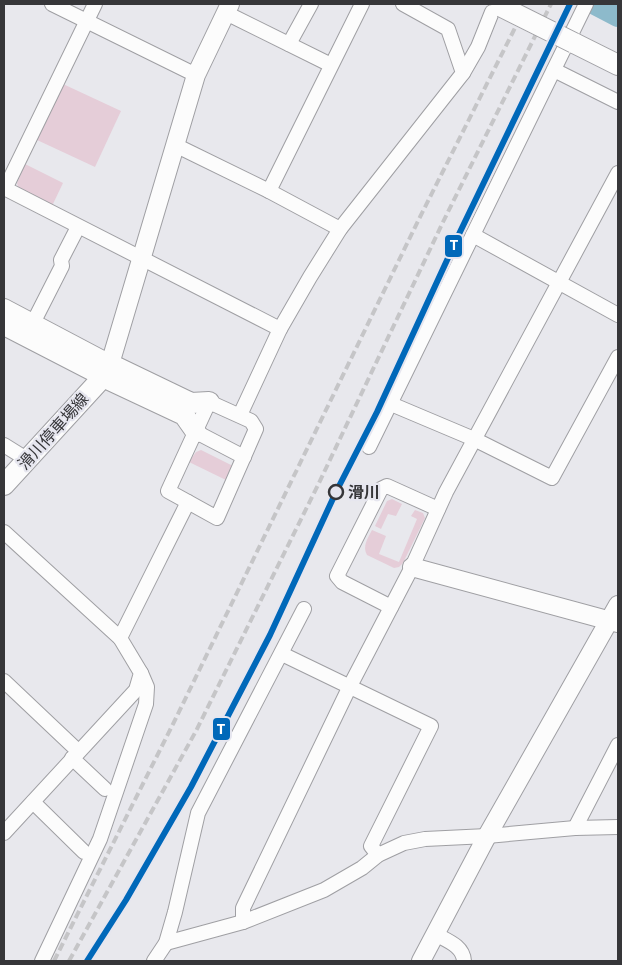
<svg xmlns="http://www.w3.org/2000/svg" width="622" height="965" viewBox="0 0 622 965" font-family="'Exo 2','Noto Sans JP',sans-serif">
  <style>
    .green { fill: #e5cdd8 }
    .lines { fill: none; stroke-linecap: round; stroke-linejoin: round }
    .river { stroke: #8dbacb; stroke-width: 22 }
    .minor-casing { stroke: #9f9fa3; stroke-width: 16 }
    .tertiary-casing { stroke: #9f9fa3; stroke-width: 20 }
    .secondary-casing { stroke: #9f9fa3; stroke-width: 22 }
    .minor { stroke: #fcfcfc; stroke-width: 14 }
    .tertiary { stroke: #fcfcfc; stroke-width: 18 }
    .secondary { stroke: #fcfcfc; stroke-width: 20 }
    .rail { stroke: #c5c5c7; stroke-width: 4; stroke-dasharray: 8 4; stroke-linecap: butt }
    .secondary-bridge-casing { stroke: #9f9fa3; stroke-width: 22; stroke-linecap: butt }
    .secondary-bridge { stroke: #fcfcfc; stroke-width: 20 }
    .rail-1-casing { stroke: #e6e6ef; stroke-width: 10 }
    .rail-1 { stroke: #0068b9; stroke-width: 6 }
    .stop-dot { fill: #e6e6ef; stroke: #363639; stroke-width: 2.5 }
    .labels { text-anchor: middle; stroke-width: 4.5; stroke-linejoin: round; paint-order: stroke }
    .street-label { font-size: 16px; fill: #363639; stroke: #e6e6ef }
    .stop-label { font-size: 16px; font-weight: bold; fill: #363639; stroke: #e6e6ef; text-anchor: start }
    .line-badge { stroke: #e6e6ef; stroke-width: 2 }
    .badge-label { font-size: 14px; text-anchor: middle; font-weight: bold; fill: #fff }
  </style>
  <rect width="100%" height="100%" fill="#e8e8ed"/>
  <g class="green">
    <polygon points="63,84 121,111 95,167 37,140"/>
    <polygon points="25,164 63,183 52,206 18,187 17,183"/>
    <polygon points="201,450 233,466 228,481 189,462 196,452"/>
    <polygon points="392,499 402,504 396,516 388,514 381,529 375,526 387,501"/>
    <path d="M415,510l8,3 2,5 -22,45 -4,4 -5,1 -27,-13c-5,-9 1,-17 5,-25l14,6 -7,18 20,8 18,-43 -6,-3z"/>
  </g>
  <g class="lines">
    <polyline class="river" points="595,4 618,16"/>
    <g class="minor-casing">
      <g id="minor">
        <polyline points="52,4 196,75"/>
        <polyline points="226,13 331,65"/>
        <polyline points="289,44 311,4"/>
        <polyline points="554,70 618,102"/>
        <polyline points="463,73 478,47 492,12"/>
        <polyline points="175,145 269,191 340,229"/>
        <polyline points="4,188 280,329"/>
        <polyline points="5,189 95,4"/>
        <polyline points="269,191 362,4"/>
        <polyline points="473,235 618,315"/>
        <polyline points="33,323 62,266 61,260 78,227"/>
        <polygon points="209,402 251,421 256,429 217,518 168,491"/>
        <polyline points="391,404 474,439 552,478 618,357"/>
        <polyline points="240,415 280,329 310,277 340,229 463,73 448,29 403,4"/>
        <polyline points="196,432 244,457"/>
        <polyline points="4,445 28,460"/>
        <polyline points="369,447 586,4"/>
        <polyline points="4,532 120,638 141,673 136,690 4,833"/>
        <polyline points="391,607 342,582 337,576 381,489 387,486 438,509"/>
        <polyline points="120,638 188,502"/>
        <polyline points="282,654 431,726 371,846 378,855"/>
        <polyline points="4,681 78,751"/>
        <polyline points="72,758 105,789"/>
        <polyline points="33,802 84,852"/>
        <polyline points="575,828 618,745"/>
        <polyline points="243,922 243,908 350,686 412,567 446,492 618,173"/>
        <path d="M435,934c13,7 28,12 29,27"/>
        <polyline points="166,943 243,922 324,890 362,868 378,855 404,843 425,839 487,836 575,828 618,827"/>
        <polyline points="42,961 100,839 146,704 147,687 141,673"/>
        <polyline points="154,961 166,943 175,912 198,813 304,609"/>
      </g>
    </g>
    <g class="tertiary-casing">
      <g id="tertiary">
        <polyline points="4,308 110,364 196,75 230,4"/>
        <polyline points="4,326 103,377"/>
        <polyline points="412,567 618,623"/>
        <polyline points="421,961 487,836 618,605"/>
      </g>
    </g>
    <g class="secondary-casing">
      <g id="secondary">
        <polyline points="574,43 618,65"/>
        <polyline points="103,377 184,415 196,432"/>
        <polyline points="4,485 103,377 110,364 191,403 209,402"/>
      </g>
    </g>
    <use href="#minor" class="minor"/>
    <use href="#tertiary" class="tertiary"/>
    <use href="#secondary" class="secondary"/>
    <g class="rail">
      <polyline points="54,961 174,722 420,217 527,4"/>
      <polyline points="69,961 196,731 318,485 443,222 551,4"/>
    </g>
    <g class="secondary-bridge-casing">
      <polyline id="secondary-bridge" points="502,7 574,43"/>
    </g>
    <use href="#secondary-bridge" class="secondary-bridge"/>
    <g class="rail-1-casing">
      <polyline id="rail-1" points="87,961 126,900 191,787 270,635 336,492 377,412 460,232 570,4"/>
    </g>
    <use href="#rail-1" class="rail-1"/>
  </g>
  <circle class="stop-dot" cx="336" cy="492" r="7"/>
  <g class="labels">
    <g class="street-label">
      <text transform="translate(53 431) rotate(-48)" y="6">滑川停車場線</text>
    </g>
    <g class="stop-label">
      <text x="348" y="498">滑川</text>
    </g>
  </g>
  <g class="line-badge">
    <rect x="444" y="234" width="19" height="24" rx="5" fill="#0068b9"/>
    <rect x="212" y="717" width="19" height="24" rx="5" fill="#0068b9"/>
  </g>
  <g class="badge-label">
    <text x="454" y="250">T</text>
    <text x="221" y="734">T</text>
  </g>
  <rect width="622" height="965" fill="none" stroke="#363639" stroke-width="10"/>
</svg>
